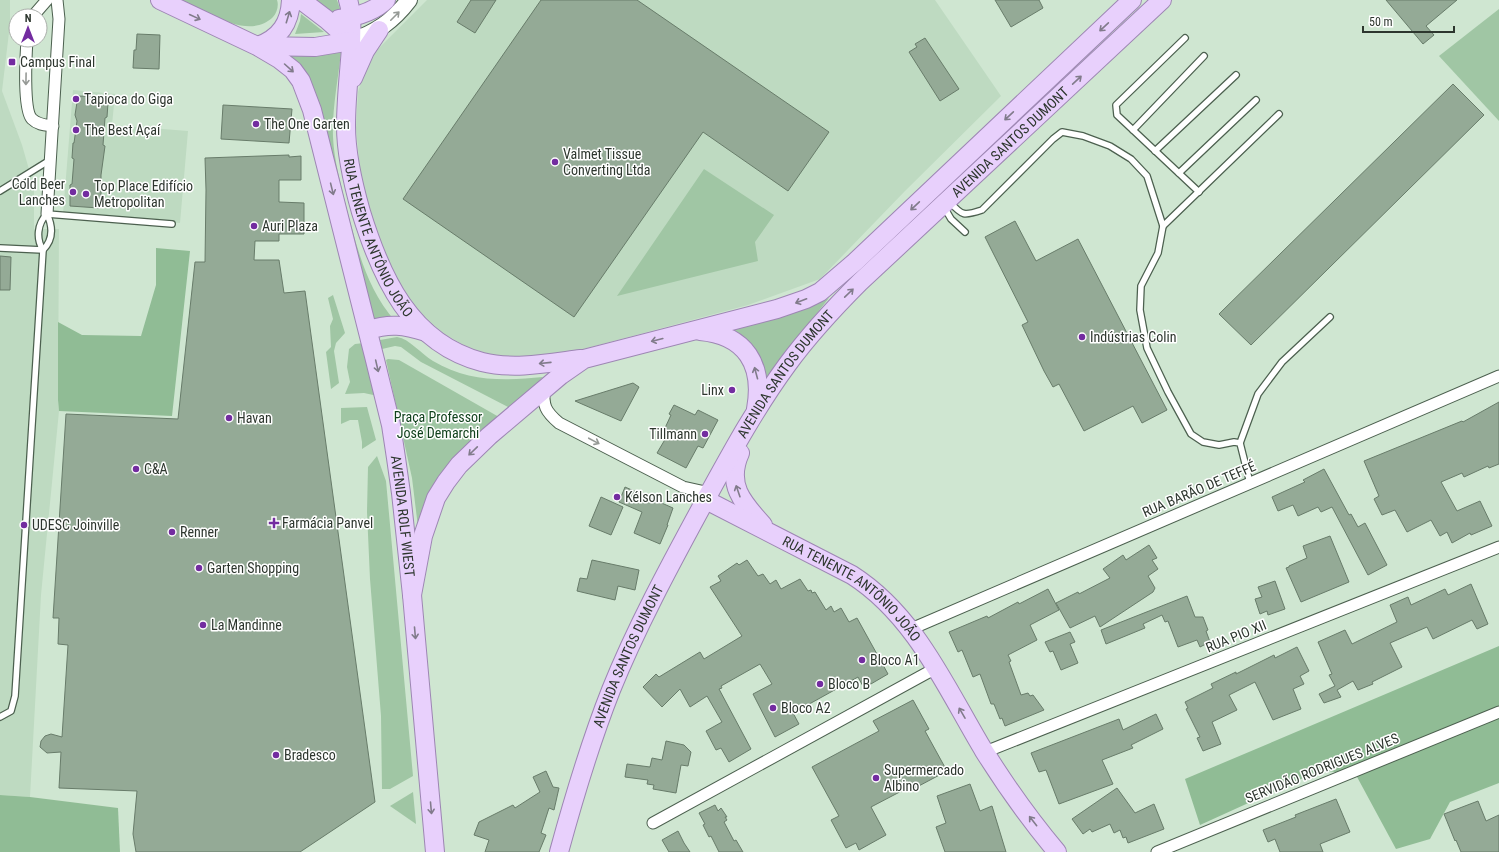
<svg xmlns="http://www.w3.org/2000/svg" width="1499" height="852" viewBox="0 0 1499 852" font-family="'Roboto Condensed',sans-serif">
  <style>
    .built { fill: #bedac1 }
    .green { fill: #a0c6a4 }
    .forest { fill: #90bc95 }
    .building { fill: #94aa96; stroke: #687c6a }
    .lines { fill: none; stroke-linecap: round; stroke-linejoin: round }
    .lane-casing { stroke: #4c604f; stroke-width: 8 }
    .street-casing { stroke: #4c604f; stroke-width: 13 }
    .secondary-casing { stroke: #4c604f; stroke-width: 18 }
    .primary-casing { stroke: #9d86b3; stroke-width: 20 }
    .lane { stroke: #fff; stroke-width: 5.5 }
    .street { stroke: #fff; stroke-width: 11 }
    .secondary { stroke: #fff; stroke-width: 16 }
    .primary { stroke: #e8d0fc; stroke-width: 18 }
    .oneway { stroke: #969a96 }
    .oneway2 { stroke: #817b8b }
    .poi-dot { fill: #732ca0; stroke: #fff; stroke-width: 1.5 }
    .labels { text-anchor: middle; stroke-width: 3; stroke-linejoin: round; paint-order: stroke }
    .poi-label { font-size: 14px; fill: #2d362e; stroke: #fff; text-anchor: start }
    .street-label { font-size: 14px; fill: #2d362e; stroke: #fff }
    .park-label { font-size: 14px; fill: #11421d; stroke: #fff }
  </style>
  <rect width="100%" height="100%" fill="#cfe6d1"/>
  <g class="built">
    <polygon points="0,0 10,0 10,24 2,91 22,145 34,187 34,229 59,229 58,400 59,411 41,595 30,797 0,795"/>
    <polygon points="427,0 935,0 1001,96 905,191 820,279 748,305 546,359 483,356 418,319 383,266 361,181 356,128 358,92 369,58"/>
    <polygon points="73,90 115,94 112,125 188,131 180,223 63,214"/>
  </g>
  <g class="green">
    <path d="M182,0h95c2,5 0,13 -4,17 -24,24 -67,-5 -91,-17z"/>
    <polygon points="308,0 337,0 341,12 336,17"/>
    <polygon points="1499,9 1499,121 1439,56"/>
    <polygon points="301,14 324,32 295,34 300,21"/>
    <path d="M341,52c-3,28 -9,57 -8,85 1,24 8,47 13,69 11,41 20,82 49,115l-20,4 -89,-271z"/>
    <polygon points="704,169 774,215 755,242 758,261 617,296"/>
    <polygon points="333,295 345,333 336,343 334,351 339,383 331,389 326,352 331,347 330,326 333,319 328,298"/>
    <polygon points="829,298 778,362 763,384 727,330 802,310"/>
    <path d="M397,337c13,2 24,17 36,24 35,21 71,20 110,16l-33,31 -89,-46 -20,-15 -6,-1 -13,3 -2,-9z"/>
    <polygon points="364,343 378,396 364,393 345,394 350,382 347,367 349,349 355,344"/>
    <polygon points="388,359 399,360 499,417 418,527 412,478 386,360"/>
    <polygon points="367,407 376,440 362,449 362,442 358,420 350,420 341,424 341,408"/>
    <polygon points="377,456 386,481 413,776 390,789 382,789 381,716 370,579 367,512 368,467"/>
    <polygon points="413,792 416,824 390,806"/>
  </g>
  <g class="forest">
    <polygon points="156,248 190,251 172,416 59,411 58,400 58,322 82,335 141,336 156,285"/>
    <polygon points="1499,646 1499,783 1450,802 1430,839 1396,849 1356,775 1321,770 1200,825 1185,779"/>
    <polygon points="0,795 30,797 118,808 120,852 0,852"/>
  </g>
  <g class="building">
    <polygon points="471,0 496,0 475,33 457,22"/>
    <polygon points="541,0 637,0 829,132 788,191 703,132 574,317 403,199"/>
    <polygon points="995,0 1039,0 1043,8 1011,27"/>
    <polygon points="1386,0 1457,0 1426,26 1434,35 1423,44"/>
    <polygon points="137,34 160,35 159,69 133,68 134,50 136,50"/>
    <polygon points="925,38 959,89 940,101 909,52 917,47 915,44"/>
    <polygon points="1453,84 1484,115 1251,345 1219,314"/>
    <polygon points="78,96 107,97 106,102 108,103 107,117 105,118 103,145 105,146 101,175 101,201 99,208 70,206 70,185 72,184 74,159 72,158 73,143 74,143 77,121 75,115"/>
    <polygon points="223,105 292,109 289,143 221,139"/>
    <polygon points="289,155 289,157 301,156 301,180 279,180 279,202 304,203 304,234 279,234 279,241 255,241 254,260 279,260 284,293 305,291 375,802 300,852 136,852 133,834 137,791 59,788 61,752 47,753 40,747 41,741 45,736 51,734 62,737 68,645 58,644 59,618 53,618 66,414 178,419 195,262 205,262 206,190 205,158"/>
    <polygon points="1015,221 1036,261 1078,239 1167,410 1142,423 1133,406 1084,431 1059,384 1053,387 1044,371 1022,325 1028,322 985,237"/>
    <polygon points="0,256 11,257 10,290 0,290"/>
    <polygon points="633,383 639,387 621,421 575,401"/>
    <polygon points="1499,402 1499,464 1489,468 1488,466 1464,477 1462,473 1441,482 1457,511 1480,501 1492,526 1471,535 1470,533 1452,543 1447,532 1440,536 1431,520 1407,532 1395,510 1382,515 1374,499 1379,496 1364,461 1462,421 1463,422"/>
    <polygon points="674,405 695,415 698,410 718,420 703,448 698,446 686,468 657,453 670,431 665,428 671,415 669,414"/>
    <polygon points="1324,469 1349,515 1351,514 1358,527 1365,523 1387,565 1368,575 1332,507 1321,512 1318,507 1298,516 1293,505 1278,511 1272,497 1305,482 1303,480"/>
    <polygon points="625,487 673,508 667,525 668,525 660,544 634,533 642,512 619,502"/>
    <polygon points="601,497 623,507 611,535 589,526"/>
    <polygon points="1330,536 1349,582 1301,602 1286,568 1289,567 1289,566 1307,558 1303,546"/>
    <polygon points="1149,545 1157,558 1152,560 1158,569 1148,576 1155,588 1153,592 1100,627 1095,616 1070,628 1056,603 1078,592 1079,594 1110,578 1103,569 1123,555 1126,560"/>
    <polygon points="592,560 639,570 635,590 618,586 615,600 577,591 580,578 587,579"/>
    <polygon points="747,560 758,576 763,574 770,584 776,580 781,589 800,579 808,591 811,590 812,593 815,592 826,610 831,606 834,612 841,608 849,622 857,618 888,674 864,688 858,677 793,713 799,724 775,737 753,694 772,684 760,664 721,686 722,688 719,689 751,749 729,762 721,748 716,750 706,731 722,722 707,696 690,707 680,689 662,707 643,687 656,674 659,677 700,652 704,659 742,636 710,587 721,581 718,576 737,563 739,565"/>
    <polygon points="1275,581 1285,609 1268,615 1267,611 1260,614 1255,599 1262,597 1258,587"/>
    <polygon points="1471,584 1488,624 1477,629 1472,620 1433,639 1427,627 1390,643 1402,667 1372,682 1373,684 1358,690 1353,681 1337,690 1341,697 1324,703 1319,694 1335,686 1329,675 1332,674 1318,642 1345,630 1352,644 1397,622 1390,605 1408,597 1411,605 1445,589 1448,595"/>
    <polygon points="1048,589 1059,610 1030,625 1037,640 1008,655 1011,661 1009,662 1021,695 1028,693 1030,696 1033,695 1044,710 1005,726 1002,718 1000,719 994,704 991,704 980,674 973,677 962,650 958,652 949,632 987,616 988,618 1018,602 1019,604"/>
    <polygon points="1187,596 1195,617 1203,617 1208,630 1206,631 1210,642 1200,647 1197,640 1178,647 1168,621 1165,622 1162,615 1143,624 1145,628 1106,644 1101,630"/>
    <polygon points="1070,632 1075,642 1070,644 1078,663 1061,670 1053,651 1050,652 1045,642"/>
    <polygon points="1297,647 1309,671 1300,676 1304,684 1293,689 1301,709 1273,720 1255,682 1229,695 1237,710 1212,722 1221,744 1203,751 1197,738 1200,737 1186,709 1188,708 1185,702 1213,688 1211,684 1236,672 1236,674 1274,655 1275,658"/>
    <polygon points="913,700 929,729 925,731 947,771 915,788 913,785 871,807 886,835 859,850 856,843 846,848 831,820 839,816 812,767 879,731 873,721"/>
    <polygon points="1156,714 1163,729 1131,745 1133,748 1102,760 1113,784 1059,804 1046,770 1039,772 1031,753 1119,719 1123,730"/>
    <polygon points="666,741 684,745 691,752 688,766 681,765 676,793 653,789 654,785 647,784 648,780 625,777 627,764 650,767 652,758 662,760"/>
    <polygon points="546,771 553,787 559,788 554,810 549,808 541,833 546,835 539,852 485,852 489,840 474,835 479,822 513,805 515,808 540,792 533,777"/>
    <polygon points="970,784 980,811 992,806 1006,852 945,852 936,827 946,823 937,796"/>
    <polygon points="1117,788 1135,813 1154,804 1164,829 1128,843 1126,837 1123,838 1120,830 1114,833 1110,824 1092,832 1090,829 1083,834 1072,819"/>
    <polygon points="1336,799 1350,832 1320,844 1323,852 1280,852 1275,839 1268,842 1263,830 1296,817 1295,815"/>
    <polygon points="1478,801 1486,821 1499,815 1499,852 1461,852 1456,840 1455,841 1444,814"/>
    <polygon points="715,805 718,811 721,808 727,817 725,817 727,820 724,822 734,841 736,840 743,852 719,852 711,836 709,837 703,825 705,824 699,813"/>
    <polygon points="678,831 684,843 690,852 669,852 662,840"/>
  </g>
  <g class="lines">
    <g class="lane-casing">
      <g id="lane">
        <polyline points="1185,38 1116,105 1117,115 1199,192"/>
        <polyline points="1133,130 1204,56"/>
        <polyline points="1155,151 1236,75"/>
        <polyline points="1179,173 1256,100"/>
        <polyline points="0,191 50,160"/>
        <path d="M950,202c12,14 14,14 32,8l71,-71 9,-7 21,4 27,10 21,13 16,17 16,50 -5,27 -17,33 -1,24 7,38 21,44 23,42 12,8 16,3 15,-3 6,1 10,40"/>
        <polyline points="944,207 951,219 965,232"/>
        <polyline points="1163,226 1279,114"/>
        <path d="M0,248l43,2c10,-10 10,-23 4,-36"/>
        <polyline points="1240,443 1258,394 1282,362 1330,317"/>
        <path d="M0,717l11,-6 4,-15 28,-446c-7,-11 -6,-26 4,-36l125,10"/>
      </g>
    </g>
    <g class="street-casing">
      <g id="street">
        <polyline points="33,16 47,0"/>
        <path d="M27,40c-1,15 -4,70 5,79 6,6 14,6 21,7"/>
        <polyline points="47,214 59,19 57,0"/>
        <path d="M544,388c-1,18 1,23 15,35l124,64 27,6"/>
        <polyline points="911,629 1499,376"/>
        <polyline points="985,752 1499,547"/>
        <polyline points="653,823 936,668"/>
        <polyline points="1157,852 1499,712"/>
      </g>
    </g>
    <g class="secondary-casing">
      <path id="secondary" d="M351,41c25,-8 42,-20 58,-41"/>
    </g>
    <g class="primary-casing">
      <g id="primary">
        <path id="s1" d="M160,0l97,46 22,13 14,11 8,11 11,29 63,250 16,65 5,33 5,35 11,102 23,257"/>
        <polyline points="301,0 326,19 351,41"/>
        <path id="s2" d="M348,0c5,15 3,32 3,48 -2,26 -5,52 -5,78 0,29 7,58 15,86 20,65 49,131 121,150 32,8 67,1 99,-3"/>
        <path d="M339,19c17,-2 35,-7 47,-19"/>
        <path d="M258,46c22,-8 32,-23 33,-46"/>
        <polyline points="260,46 315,47 351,41"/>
        <polyline points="353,78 365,51 379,30"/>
        <path d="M368,330c22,-7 36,-5 58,2"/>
        <path d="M700,331c46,4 64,34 56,78"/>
        <path d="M740,453c-14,31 2,49 23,72"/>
        <path id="s3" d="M706,500l146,75c64,41 94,113 132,176 22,35 46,69 73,101"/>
        <polyline points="412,595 423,536 436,498 446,482 459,465 489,436 561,375 584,359 777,309 806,299 820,292 855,262 1132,0"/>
        <path id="s4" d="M559,852c15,-55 31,-109 52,-162 25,-62 58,-123 90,-182 27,-49 53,-98 86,-143 22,-30 47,-57 73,-83l302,-282"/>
      </g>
    </g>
    <use href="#lane" class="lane"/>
    <use href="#street" class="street"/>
    <use href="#secondary" class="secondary"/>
    <use href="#primary" class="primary"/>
  </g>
  <defs><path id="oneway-shaft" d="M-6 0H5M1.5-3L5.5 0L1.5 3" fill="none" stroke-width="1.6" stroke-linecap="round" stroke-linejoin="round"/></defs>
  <g class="oneway">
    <use href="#oneway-shaft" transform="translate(395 16) rotate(-45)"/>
    <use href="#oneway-shaft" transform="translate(26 79) rotate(91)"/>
    <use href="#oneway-shaft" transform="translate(594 441) rotate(28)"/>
  </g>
  <g class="oneway2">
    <use href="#oneway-shaft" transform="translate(195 17) rotate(25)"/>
    <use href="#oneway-shaft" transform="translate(288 17) rotate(-73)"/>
    <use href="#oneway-shaft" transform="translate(1104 27) rotate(137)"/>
    <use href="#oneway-shaft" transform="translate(289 68) rotate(42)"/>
    <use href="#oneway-shaft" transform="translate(1077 80) rotate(-43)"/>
    <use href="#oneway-shaft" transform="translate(1009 116) rotate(137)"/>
    <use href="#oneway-shaft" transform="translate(332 189) rotate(76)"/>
    <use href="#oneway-shaft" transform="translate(915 206) rotate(137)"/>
    <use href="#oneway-shaft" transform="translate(849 293) rotate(-44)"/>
    <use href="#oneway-shaft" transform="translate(801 301) rotate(159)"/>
    <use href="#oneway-shaft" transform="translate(657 340) rotate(166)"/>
    <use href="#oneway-shaft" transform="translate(545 363) rotate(174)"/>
    <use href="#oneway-shaft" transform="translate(377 366) rotate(77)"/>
    <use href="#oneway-shaft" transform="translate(756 373) rotate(-105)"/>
    <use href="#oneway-shaft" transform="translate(473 451) rotate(136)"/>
    <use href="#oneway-shaft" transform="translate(738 491) rotate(-109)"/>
    <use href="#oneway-shaft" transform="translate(415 633) rotate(85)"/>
    <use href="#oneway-shaft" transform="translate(962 713) rotate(-120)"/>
    <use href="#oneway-shaft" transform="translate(431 808) rotate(85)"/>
    <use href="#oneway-shaft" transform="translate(1033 821) rotate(-128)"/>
  </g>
  <g class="poi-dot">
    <rect x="8" y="58" width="8" height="8" rx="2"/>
    <circle cx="76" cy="99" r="4"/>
    <circle cx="256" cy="124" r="4"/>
    <circle cx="76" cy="130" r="4"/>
    <circle cx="555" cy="162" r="4"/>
    <circle cx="73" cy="192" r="4"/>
    <circle cx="86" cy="194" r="4"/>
    <circle cx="254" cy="226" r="4"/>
    <circle cx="1082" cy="337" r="4"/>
    <circle cx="732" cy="390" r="4"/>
    <circle cx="229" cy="418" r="4"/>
    <circle cx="705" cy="434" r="4"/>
    <circle cx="136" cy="469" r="4"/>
    <circle cx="617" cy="497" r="4"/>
    <path d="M272 517h4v4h4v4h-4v4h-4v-4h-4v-4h4z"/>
    <circle cx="24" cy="525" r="4"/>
    <circle cx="172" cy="532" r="4"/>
    <circle cx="199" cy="568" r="4"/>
    <circle cx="203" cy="625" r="4"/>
    <circle cx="862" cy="660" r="4"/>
    <circle cx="820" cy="684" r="4"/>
    <circle cx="773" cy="708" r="4"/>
    <circle cx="276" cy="755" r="4"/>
    <circle cx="876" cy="778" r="4"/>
  </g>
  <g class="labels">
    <g class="poi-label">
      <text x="20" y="67">Campus Final</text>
      <text x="84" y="104">Tapioca do Giga</text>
      <text x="264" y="129">The One Garten</text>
      <text x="84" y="135">The Best Açaí</text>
      <text x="563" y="159">Valmet Tissue<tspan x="563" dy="16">Converting Ltda</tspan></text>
      <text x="65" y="189" text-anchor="end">Cold Beer<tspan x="65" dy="16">Lanches</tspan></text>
      <text x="94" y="191">Top Place Edifício<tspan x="94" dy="16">Metropolitan</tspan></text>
      <text x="262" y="231">Auri Plaza</text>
      <text x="1090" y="342">Indústrias Colin</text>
      <text x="724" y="395" text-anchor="end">Linx</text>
      <text x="237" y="423">Havan</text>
      <text x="697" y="439" text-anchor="end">Tillmann</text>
      <text x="144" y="474">C&amp;A</text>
      <text x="625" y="502">Kélson Lanches</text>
      <text x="282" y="528">Farmácia Panvel</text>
      <text x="32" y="530">UDESC Joinville</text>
      <text x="180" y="537">Renner</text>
      <text x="207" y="573">Garten Shopping</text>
      <text x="211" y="630">La Mandinne</text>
      <text x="870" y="665">Bloco A1</text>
      <text x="828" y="689">Bloco B</text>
      <text x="781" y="713">Bloco A2</text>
      <text x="284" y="760">Bradesco</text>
      <text x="884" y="775">Supermercado<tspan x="884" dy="16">Albino</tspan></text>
    </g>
    <g class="street-label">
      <text dy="5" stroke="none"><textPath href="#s4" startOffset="856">AVENIDA SANTOS DUMONT</textPath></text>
      <text dy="5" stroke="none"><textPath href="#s2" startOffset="244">RUA TENENTE ANTÔNIO JOÃO</textPath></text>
      <text dy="5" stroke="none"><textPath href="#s4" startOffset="532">AVENIDA SANTOS DUMONT</textPath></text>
      <text transform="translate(1199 489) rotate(-23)" y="5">RUA BARÃO DE TEFFÉ</text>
      <text dy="5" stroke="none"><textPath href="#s1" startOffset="612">AVENIDA ROLF WIEST</textPath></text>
      <text dy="5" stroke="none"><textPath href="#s3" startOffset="172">RUA TENENTE ANTÔNIO JOÃO</textPath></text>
      <text transform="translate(1236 636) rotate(-22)" y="5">RUA PIO XII</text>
      <text dy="5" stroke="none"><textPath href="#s4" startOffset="208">AVENIDA SANTOS DUMONT</textPath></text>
      <text transform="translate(1322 768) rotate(-22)" y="5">SERVIDÃO RODRIGUES ALVES</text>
    </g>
    <g class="park-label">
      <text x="438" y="422">Praça Professor<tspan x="438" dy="16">José Demarchi</tspan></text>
    </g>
  </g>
  <g transform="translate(28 28)"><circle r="19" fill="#ffffff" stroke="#abafab"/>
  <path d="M0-3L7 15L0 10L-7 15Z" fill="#732ca0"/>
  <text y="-6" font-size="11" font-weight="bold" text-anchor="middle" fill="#2d362e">N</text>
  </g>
  <path d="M1363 26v6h91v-6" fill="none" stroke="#2d362e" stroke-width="2"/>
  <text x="1369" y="26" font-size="12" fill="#2d362e" stroke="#ffffff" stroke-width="3" paint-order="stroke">50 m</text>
</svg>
